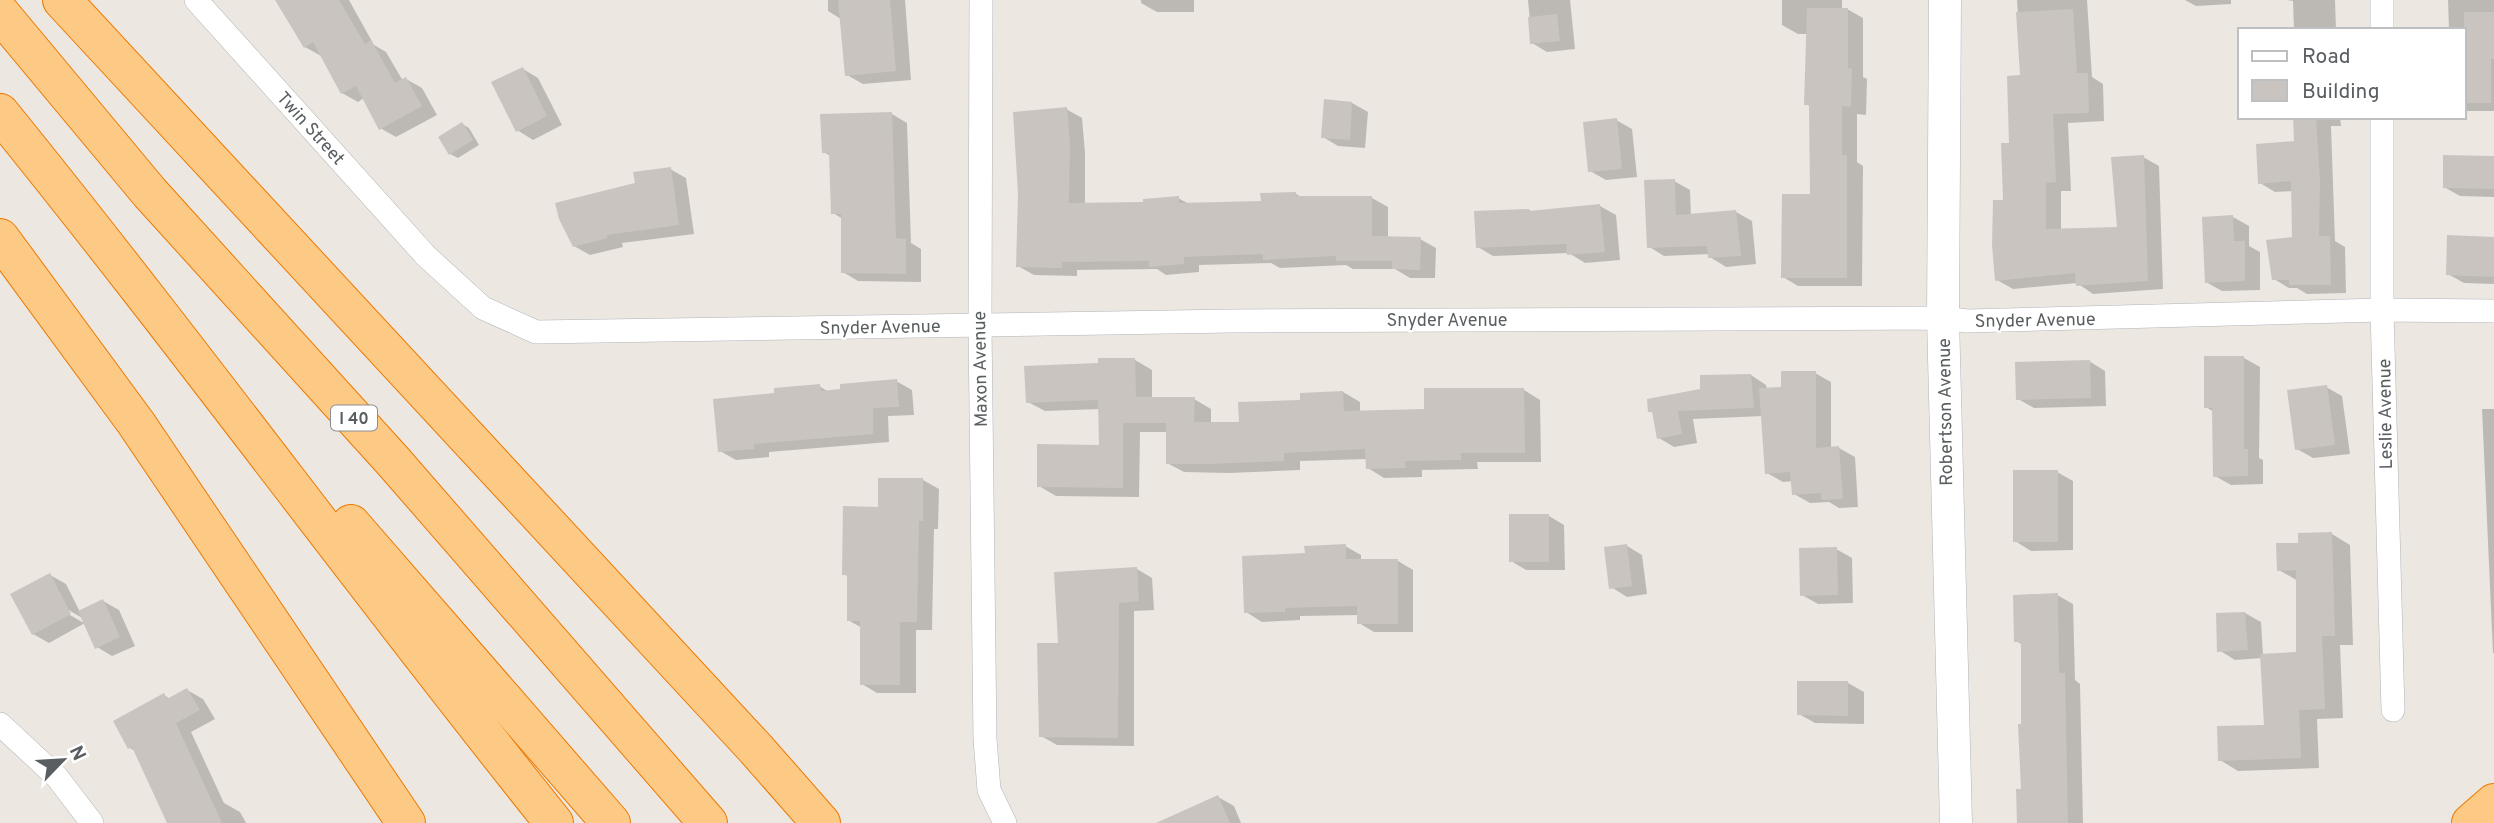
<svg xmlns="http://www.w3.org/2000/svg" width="2494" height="823" viewBox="0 0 2494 823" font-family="Overpass,sans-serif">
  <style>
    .shadow { fill: #0003; fill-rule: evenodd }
    .building { fill: #c9c4bf }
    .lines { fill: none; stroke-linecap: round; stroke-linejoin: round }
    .street-casing { stroke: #b1b4b8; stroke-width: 24 }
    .secondary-casing { stroke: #b0b5b8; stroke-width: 33 }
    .highway-casing { stroke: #ec7900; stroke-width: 40 }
    .street { stroke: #fff; stroke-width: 23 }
    .secondary { stroke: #fff; stroke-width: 32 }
    .highway { stroke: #fdca85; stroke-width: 38 }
    .labels { text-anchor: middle; stroke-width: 5; stroke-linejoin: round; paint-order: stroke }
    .shield { fill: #fff; stroke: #8b8e90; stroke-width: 2 }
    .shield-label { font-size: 16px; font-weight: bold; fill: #595e61 }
    .street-label { font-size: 18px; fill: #595e61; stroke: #fff }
  </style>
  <rect width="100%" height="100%" fill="#ece7e0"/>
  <g class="shadow">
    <polygon points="276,0 349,0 374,45 386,52 403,81 406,79 422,88 437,115 396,137 380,128 364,98 358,102 342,93 321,56 305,47"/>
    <polygon points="828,0 905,0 911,80 863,84 847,75 841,19 828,11"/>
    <polygon points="1141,0 1194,0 1194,12 1157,12 1141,3"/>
    <polygon points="1528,0 1570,0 1575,49 1547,52 1532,43"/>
    <polygon points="1782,0 1842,0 1842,9 1847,9 1863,18 1863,77 1867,79 1866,115 1857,114 1857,162 1863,166 1862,286 1798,286 1783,277 1812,195 1811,107 1806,104 1808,34 1798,34 1782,25"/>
    <polygon points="2017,0 2087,0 2092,77 2103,84 2104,121 2068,123 2071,191 2061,191 2061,230 2119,229 2143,157 2159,166 2163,289 2093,294 2077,283 2013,289 1997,280 2011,144 2022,77"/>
    <polygon points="2185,0 2231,0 2231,4 2196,6"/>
    <polygon points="2287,0 2335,0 2336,30 2294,30 2293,1"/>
    <polygon points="2448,0 2494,0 2494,111 2464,111 2464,30 2449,30"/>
    <polygon points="523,69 538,78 562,125 533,140 517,130"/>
    <polygon points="1352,103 1368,112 1365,148 1338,146 1323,137"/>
    <polygon points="1066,109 1082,118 1085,153 1085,205 1145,204 1178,198 1189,204 1262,202 1296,194 1303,198 1372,198 1388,207 1388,238 1420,239 1436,248 1435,278 1410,278 1395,269 1353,269 1346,265 1280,268 1271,263 1199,265 1199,272 1166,275 1157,269 1077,270 1077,276 1034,275 1018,266"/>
    <polygon points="892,114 907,123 911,243 921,249 921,282 858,281 843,272 843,219 833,213 831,156 823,152"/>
    <polygon points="2295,117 2340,117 2341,126 2331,126 2335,241 2345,247 2346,293 2307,294 2297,288 2289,288 2274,279 2294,238 2293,191 2275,192 2260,183 2296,143"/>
    <polygon points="1616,120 1632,129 1637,177 1606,180 1590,171"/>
    <polygon points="462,124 469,128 479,145 458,158 450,154"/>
    <polygon points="2494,158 2494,197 2460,196 2444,187"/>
    <polygon points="670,169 686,178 694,234 622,243 623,247 590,255 574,246 637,185"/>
    <polygon points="1674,181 1690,190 1691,216 1736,212 1752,221 1756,264 1726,267 1710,257 1710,254 1664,256 1648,246"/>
    <polygon points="1600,206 1616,215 1620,260 1585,263 1569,253 1493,256 1478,247 1529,210 1532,212"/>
    <polygon points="2233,217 2249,226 2249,246 2260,252 2260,290 2222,291 2206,282"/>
    <polygon points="2494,239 2494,284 2464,283 2448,274"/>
    <polygon points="2244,358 2260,367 2259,458 2263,460 2263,484 2231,485 2215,476 2214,412 2206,407"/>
    <polygon points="1135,360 1152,370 1152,399 1194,399 1211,409 1211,424 1241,424 1302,402 1343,392 1360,402 1360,413 1426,410 1524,390 1540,400 1541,462 1477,462 1478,469 1422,470 1422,477 1384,478 1368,468 1367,459 1300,461 1300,470 1229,473 1184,472 1167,463 1168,432 1140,432 1139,497 1056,496 1039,486 1100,447 1100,409 1045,411 1028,402 1100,365"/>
    <polygon points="2089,361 2105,371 2106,406 2034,408 2018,399"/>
    <polygon points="1815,373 1831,382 1831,448 1839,448 1855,457 1858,507 1839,508 1829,502 1810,503 1794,494 1793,481 1783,482 1767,473 1763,416 1693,419 1697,443 1674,447 1659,438 1654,413 1702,390 1751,375 1766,385 1767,389 1783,388"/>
    <polygon points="896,381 912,390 914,415 888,416 889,442 769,452 769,457 736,460 720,451 776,395 819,386 829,392"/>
    <polygon points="2326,387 2342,396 2350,454 2313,458 2297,449"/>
    <polygon points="2482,409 2494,409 2494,653 2493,653"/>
    <polygon points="2057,472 2073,481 2073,550 2031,551 2015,541"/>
    <polygon points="923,480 939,489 938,529 934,529 932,630 916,630 916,693 877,693 862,684 862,628 848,620 849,577 844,574 880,509"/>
    <polygon points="1549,516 1564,525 1565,570 1526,570 1511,561"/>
    <polygon points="2332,534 2350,545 2353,645 2340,645 2343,718 2317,719 2319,768 2238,771 2220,760 2266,727 2262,658 2235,660 2219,650 2245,613 2261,622 2263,655 2298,653 2298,581 2279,570 2300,545"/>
    <polygon points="1345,546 1361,555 1361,561 1398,561 1413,570 1413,632 1374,632 1359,623 1359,615 1300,616 1300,620 1262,622 1246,612 1306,555"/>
    <polygon points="1627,546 1642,555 1647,594 1627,597 1611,587"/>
    <polygon points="1836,549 1852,558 1853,603 1818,604 1802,595"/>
    <polygon points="1137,569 1152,578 1154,610 1134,611 1134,746 1057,745 1041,736"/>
    <path d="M50,575l16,9 14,28 23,-11 16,9 16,36 -23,10 -15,-9 -12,-24 -36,20 -16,-9zM65,608l19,11v4l-21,-12z"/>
    <polygon points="2057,595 2073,604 2075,680 2080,684 2083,823 2018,823 2023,791 2023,645 2016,641"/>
    <polygon points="1848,683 1864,692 1864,724 1815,723 1799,714"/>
    <polygon points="187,690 203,699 215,719 191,732 224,803 240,812 246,823 173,823 135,751 130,748 164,695 170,699"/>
    <polygon points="1218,797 1234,806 1241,823 1160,823"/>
  </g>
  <g class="building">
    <polygon points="275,0 339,0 365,44 371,40 395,83 406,77 422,106 379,130 356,86 341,94 313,42 304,48"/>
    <polygon points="838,0 890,0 896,71 845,76"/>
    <polygon points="1807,8 1848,8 1848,68 1852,69 1851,107 1842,106 1842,155 1847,155 1847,278 1781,278 1782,194 1810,194 1809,105 1804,105"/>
    <polygon points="2073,9 2077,73 2088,73 2089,113 2053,114 2056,182 2046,183 2046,229 2117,227 2111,157 2144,155 2148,281 2076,286 2075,273 1995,281 1992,245 1993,200 2003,200 2001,143 2009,143 2007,76 2020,75 2016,12"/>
    <polygon points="2464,12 2494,12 2494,59 2491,59 2491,103 2464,103"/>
    <polygon points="1557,14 1560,41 1530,44 1528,17"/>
    <polygon points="523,67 547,116 516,132 491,82"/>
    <polygon points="1324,99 1352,102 1350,140 1321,138"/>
    <polygon points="1067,107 1070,143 1069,203 1143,202 1143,199 1179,196 1179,203 1261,201 1260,193 1296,192 1296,196 1372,196 1372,236 1421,237 1420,270 1392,269 1392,261 1336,261 1336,256 1263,260 1263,254 1184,257 1184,264 1149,267 1149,261 1062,262 1062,268 1016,267 1018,194 1013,112"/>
    <polygon points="892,112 896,238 906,239 906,274 841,273 841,214 831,214 829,153 822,153 820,114"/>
    <polygon points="2293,117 2316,117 2320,180 2319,236 2330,236 2331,285 2289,285 2289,280 2272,280 2266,240 2292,237 2291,181 2258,184 2256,144 2294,141"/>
    <polygon points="1617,118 1622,169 1588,172 1583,122"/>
    <polygon points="462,122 473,140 449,155 438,137"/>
    <polygon points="2443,155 2494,156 2494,189 2443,188"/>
    <polygon points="671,167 679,225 607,235 608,238 573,247 559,219 555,203 635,183 633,172"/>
    <polygon points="1675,179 1676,215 1736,210 1741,256 1708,258 1707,246 1647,248 1644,180"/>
    <polygon points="1600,204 1605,252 1567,255 1566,244 1476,248 1474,211 1529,209 1529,211"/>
    <polygon points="2233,215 2234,241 2245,241 2245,281 2205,283 2202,217"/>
    <polygon points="2447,235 2494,237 2494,277 2446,275"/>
    <polygon points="2204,356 2244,356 2244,449 2248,449 2248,476 2213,477 2212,408 2204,408"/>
    <polygon points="1098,358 1135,358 1136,397 1195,397 1194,422 1239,422 1238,402 1300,400 1300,393 1343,391 1344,411 1424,409 1424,388 1524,388 1525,453 1461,453 1461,460 1405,461 1406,468 1366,469 1365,449 1284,453 1284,461 1210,464 1166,464 1166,423 1123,423 1123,488 1037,487 1037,444 1099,445 1098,400 1026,403 1024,366 1098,363"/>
    <polygon points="2090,360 2091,398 2016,400 2015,362"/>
    <polygon points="1781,371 1816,371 1816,448 1839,446 1843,499 1821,500 1821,493 1792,495 1790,472 1765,474 1759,388 1781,387"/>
    <polygon points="1751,374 1754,408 1678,411 1682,434 1657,439 1652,412 1648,412 1647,399 1700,389 1700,375"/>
    <polygon points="897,379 899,407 873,408 873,434 754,444 754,449 718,452 713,399 774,393 774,388 820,384 821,391 840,389 840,384"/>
    <polygon points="2327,385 2335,445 2295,450 2287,390"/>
    <rect x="2013" y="470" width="45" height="72"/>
    <polygon points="878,478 923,478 923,521 919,521 917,622 900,622 900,685 860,685 860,621 847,621 847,575 842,575 843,506 878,507"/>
    <rect x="1509" y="514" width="40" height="48"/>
    <polygon points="2332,532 2335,636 2322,636 2325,709 2299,710 2301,758 2218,761 2217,726 2264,725 2260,654 2296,652 2296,570 2277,571 2276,543 2298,543 2298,533"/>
    <polygon points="1346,544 1346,559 1398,559 1398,624 1357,624 1357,606 1285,608 1285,612 1244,613 1242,556 1305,553 1304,546"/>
    <polygon points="1627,544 1632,586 1609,589 1604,547"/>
    <polygon points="1837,547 1838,595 1800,596 1799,548"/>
    <polygon points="1137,567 1139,601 1119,603 1118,738 1039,737 1037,643 1058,643 1054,572"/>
    <polygon points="50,573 71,614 32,635 10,594"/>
    <polygon points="2058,593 2059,673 2065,673 2068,823 2017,823 2016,789 2021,789 2018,724 2021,724 2021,642 2014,642 2013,595"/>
    <polygon points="103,599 120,637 95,649 78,611"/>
    <polygon points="2245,612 2248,650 2217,652 2216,613"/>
    <polygon points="1797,681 1848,681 1848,716 1797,715"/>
    <polygon points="187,688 200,710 176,723 222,823 167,823 132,747 128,749 113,721 164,693 167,699"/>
    <polygon points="1218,795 1230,823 1156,823"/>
  </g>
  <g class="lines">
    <g class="street-casing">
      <g id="street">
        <polyline points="196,0 426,256 483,308 536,332 1232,321 1943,318 1967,321 2382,310 2494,311"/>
        <polyline points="981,0 980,326 985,739 989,790 1005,823"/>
        <polyline points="2382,0 2382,30"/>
        <polyline points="2382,117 2382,310 2393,710"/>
        <polyline points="0,724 57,777 92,823"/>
      </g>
    </g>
    <g class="secondary-casing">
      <polyline id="secondary" points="1945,0 1943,318 1956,823"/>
    </g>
    <g class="highway-casing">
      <g id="highway">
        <polyline points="62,0 756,749 821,823"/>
        <polyline points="0,13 150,193 393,461 708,823"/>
        <path d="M0,113c189,233 366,476 554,710"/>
        <polyline points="0,238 136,423 406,823"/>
        <polyline points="351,524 611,823"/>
        <polyline points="2471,823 2494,803"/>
      </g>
    </g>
    <use href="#street" class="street"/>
    <use href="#secondary" class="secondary"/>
    <use href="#highway" class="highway"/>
  </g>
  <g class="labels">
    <rect class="shield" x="331" y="405.5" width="46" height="25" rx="5"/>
    <g class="shield-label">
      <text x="354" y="424">I 40</text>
    </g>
    <g class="street-label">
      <text transform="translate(311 128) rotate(48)" y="6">Twin Street</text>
      <text x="1447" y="326">Snyder Avenue</text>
      <text transform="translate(2035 320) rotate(-1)" y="6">Snyder Avenue</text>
      <text transform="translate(880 327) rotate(-1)" y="6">Snyder Avenue</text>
      <text transform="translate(980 369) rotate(-91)" y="6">Maxon Avenue</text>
      <text transform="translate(1945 412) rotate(-91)" y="6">Robertson Avenue</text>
      <text transform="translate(2385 414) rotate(-91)" y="6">Leslie Avenue</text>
    </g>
  </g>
  <rect x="2238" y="28" width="228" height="91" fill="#ffffff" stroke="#bdbfc0" stroke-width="2"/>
  <rect x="2252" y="51" width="35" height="10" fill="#ffffff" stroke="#bdbfc0" stroke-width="2"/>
  <text x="2302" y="63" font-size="21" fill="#595e61">Road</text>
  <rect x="2252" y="80" width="35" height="21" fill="#c9c4bf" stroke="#bdbfc0" stroke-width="2"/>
  <text x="2302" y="98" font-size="21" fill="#595e61">Building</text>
  <g transform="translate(63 760) rotate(65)" stroke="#ffffff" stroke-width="5" paint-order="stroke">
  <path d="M0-5L12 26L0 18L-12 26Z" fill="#595e61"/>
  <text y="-10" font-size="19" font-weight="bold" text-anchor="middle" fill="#595e61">N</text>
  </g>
</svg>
